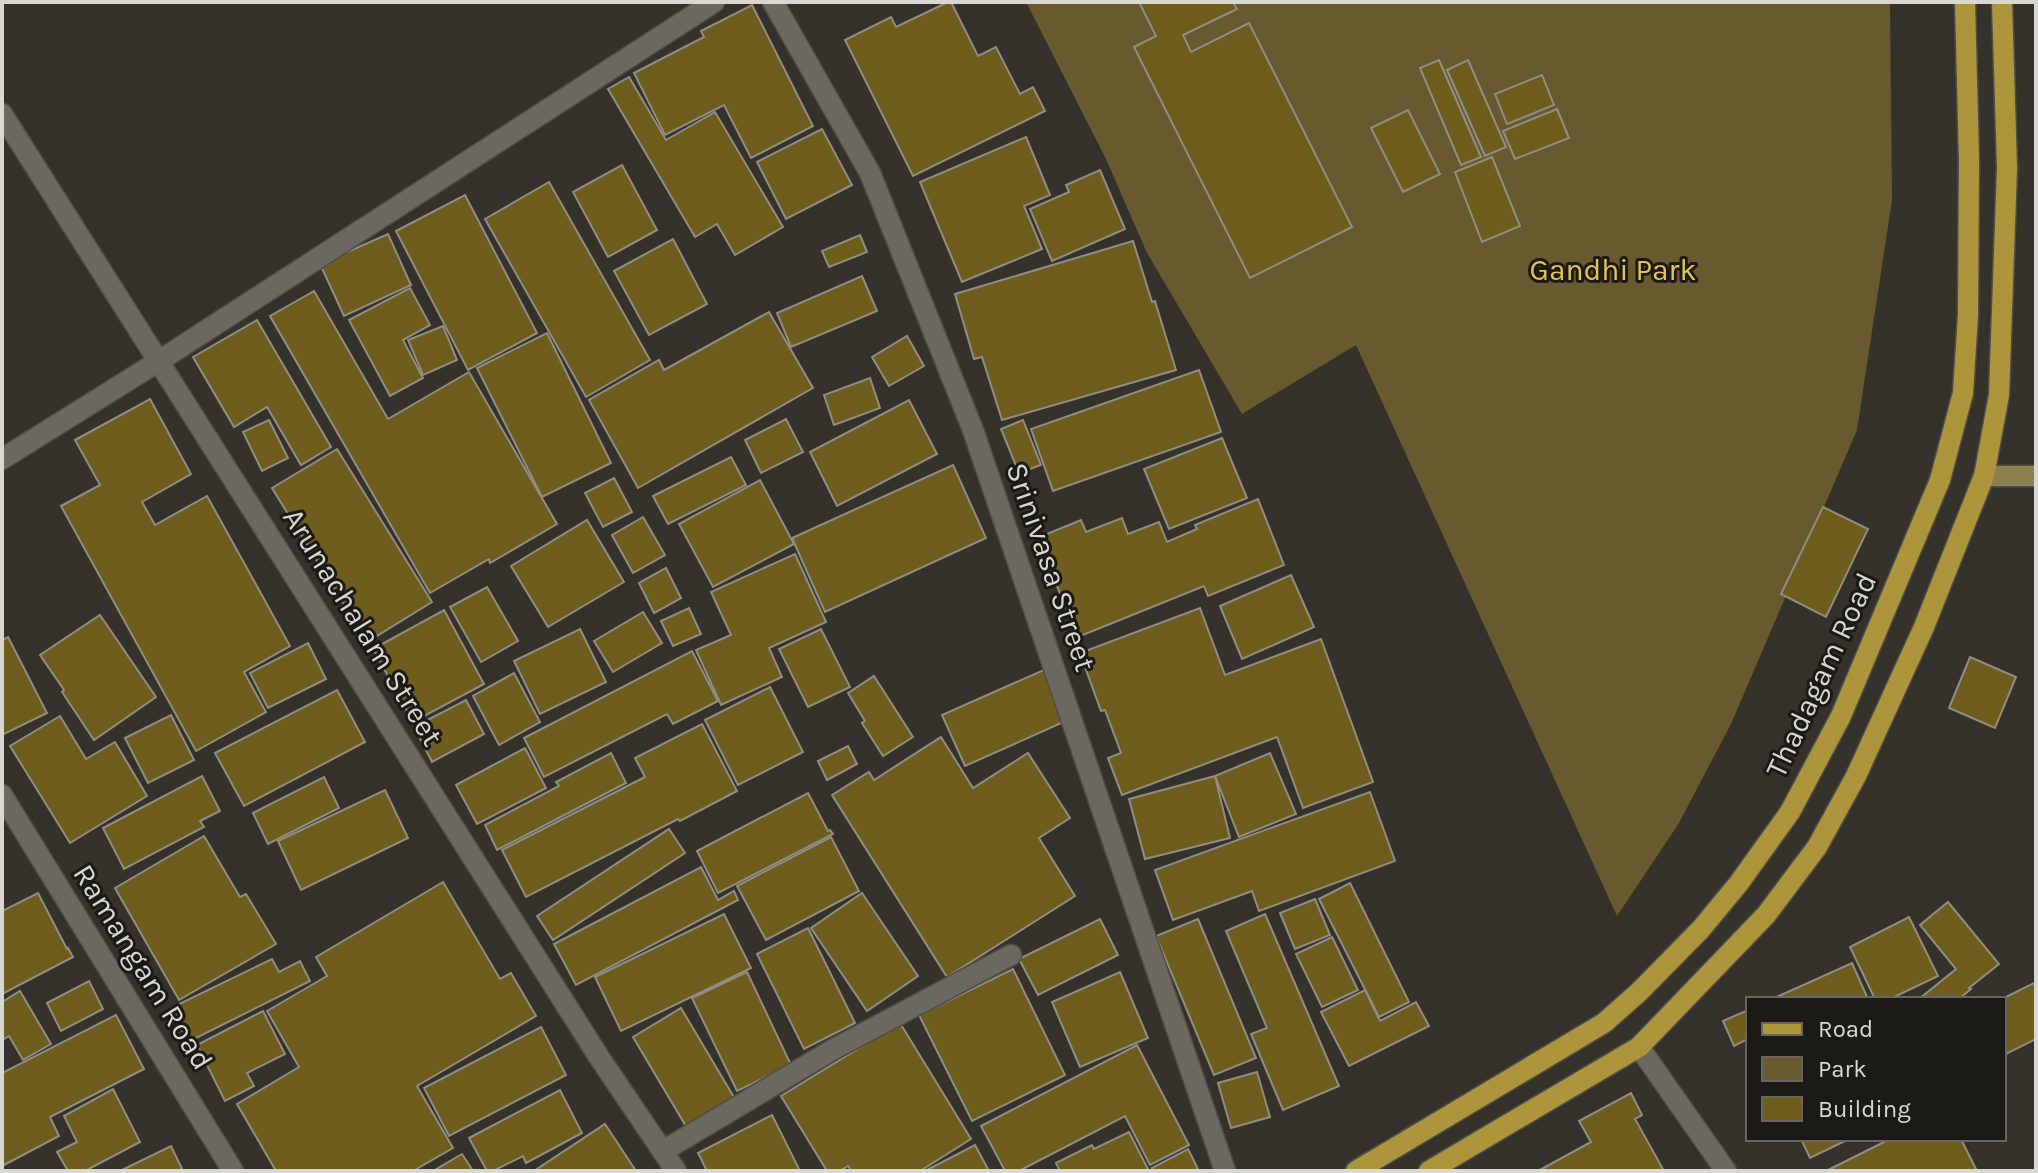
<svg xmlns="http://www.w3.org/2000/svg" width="2038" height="1173" viewBox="0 0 2038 1173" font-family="Karla,sans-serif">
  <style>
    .green { fill: #685a2e }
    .building { fill: #6f5d1d; stroke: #908e84; stroke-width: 2 }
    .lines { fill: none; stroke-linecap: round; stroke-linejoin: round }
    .street-casing { stroke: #514e48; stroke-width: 23 }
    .secondary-casing { stroke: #514e48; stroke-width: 23 }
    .primary-casing { stroke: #514e48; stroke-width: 23 }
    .street { stroke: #6c6960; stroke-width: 20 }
    .secondary { stroke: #8c7f4e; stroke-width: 20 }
    .primary { stroke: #ad953c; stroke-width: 20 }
    .labels { text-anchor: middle; stroke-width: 6; stroke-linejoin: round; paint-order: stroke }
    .park-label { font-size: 30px; fill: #e5c453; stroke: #1b1a16 }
    .street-label { font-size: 30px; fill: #d9d7d2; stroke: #1b1a16 }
  </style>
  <rect width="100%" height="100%" fill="#34322a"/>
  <polygon class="green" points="1026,2 1890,2 1892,200 1857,430 1731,724 1679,823 1617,916 1356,345 1242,414 1147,253 1106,159"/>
  <g class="building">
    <polygon points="948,2 951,2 978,56 996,47 1020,94 1033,87 1045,111 913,176 845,40 891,17 896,27"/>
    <polygon points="1139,2 1233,2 1237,9 1183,35 1191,52 1249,23 1352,227 1250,278 1134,47 1156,36"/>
    <polygon points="752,5 813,126 751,158 724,105 665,135 634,73 704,37 701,31"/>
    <polygon points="1439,60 1481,157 1461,165 1420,68"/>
    <polygon points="1468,60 1506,147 1485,156 1447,70"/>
    <polygon points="1542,75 1554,105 1507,124 1495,94"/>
    <polygon points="629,77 666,140 715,112 783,227 735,255 717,224 695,237 608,89"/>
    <polygon points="1557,109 1569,138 1515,159 1503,131"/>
    <polygon points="1408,110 1440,174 1403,192 1371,128"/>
    <polygon points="822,129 852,185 786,219 757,162"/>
    <polygon points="1026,137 1050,195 1024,206 1042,249 962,282 920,182"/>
    <polygon points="1492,157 1520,226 1482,242 1455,172"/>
    <polygon points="622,165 657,230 608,257 573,192"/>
    <polygon points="1100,170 1125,229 1052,261 1030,209 1069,192 1066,185"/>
    <polygon points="549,182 650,360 586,397 485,219"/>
    <polygon points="465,195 537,333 468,370 396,231"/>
    <polygon points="388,234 411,285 344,316 320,264"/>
    <polygon points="860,235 867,252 829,267 822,251"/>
    <polygon points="673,239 707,304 649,335 614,271"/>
    <polygon points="1133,241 1152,302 1155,301 1176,370 1002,420 982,357 974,359 955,294"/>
    <polygon points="862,276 877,311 791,347 777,313"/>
    <polygon points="410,288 430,325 403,340 423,378 390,396 349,320"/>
    <polygon points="314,291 388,419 469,372 557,524 490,563 489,559 430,593 270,316"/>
    <polygon points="769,312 813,388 638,488 589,400 659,360 664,370"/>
    <polygon points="257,320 331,447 301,465 267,407 234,427 193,357"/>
    <polygon points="443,326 457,360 423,375 408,340"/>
    <polygon points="547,333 611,463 542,497 477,368"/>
    <polygon points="907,336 924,366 889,386 872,357"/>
    <polygon points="1199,370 1221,432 1053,491 1031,429"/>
    <polygon points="870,378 880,408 834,425 824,395"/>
    <polygon points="150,399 191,474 142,502 155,525 207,496 290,646 244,672 266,712 196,751 61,506 100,485 75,440"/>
    <polygon points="909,400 937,454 837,506 810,452"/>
    <polygon points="786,419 803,452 761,473 745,440"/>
    <polygon points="269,420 288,458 262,471 243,432"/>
    <polygon points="1023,420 1041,465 1019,473 1001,429"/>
    <polygon points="1222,438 1247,498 1169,529 1144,469"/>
    <polygon points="337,449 432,602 367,642 272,488"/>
    <polygon points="731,457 746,485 668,524 653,496"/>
    <polygon points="953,465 986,538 825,612 792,538"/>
    <polygon points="614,478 632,512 603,527 585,493"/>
    <polygon points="760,480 794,544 713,587 679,524"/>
    <polygon points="1258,499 1284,565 1208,596 1204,586 1078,637 1037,538 1081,520 1086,532 1122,518 1128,534 1159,522 1167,542 1197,529 1195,525"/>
    <polygon points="1823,507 1868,529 1826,617 1781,594"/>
    <polygon points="643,517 665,555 633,573 612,535"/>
    <polygon points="587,520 624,582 548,627 511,566"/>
    <polygon points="795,554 826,622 769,648 782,677 721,705 696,650 731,635 711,592"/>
    <polygon points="666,568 681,598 654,613 639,583"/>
    <polygon points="1291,575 1314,627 1242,659 1220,606"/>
    <polygon points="487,587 518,641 481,662 450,607"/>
    <polygon points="689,608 701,634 673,646 661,621"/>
    <polygon points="1200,608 1225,675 1321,639 1373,782 1303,808 1277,737 1122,795 1108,758 1121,753 1105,710 1101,711 1080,653"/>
    <polygon points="444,610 484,684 413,722 373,649"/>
    <polygon points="643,612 662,643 613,672 594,641"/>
    <polygon points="100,615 156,697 94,740 62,692 64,690 40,655"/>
    <polygon points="580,629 606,682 540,714 514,661"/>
    <polygon points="821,629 850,687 808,707 779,649"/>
    <polygon points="8,637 47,713 2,735 2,640"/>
    <polygon points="308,643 326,679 268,708 250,673"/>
    <polygon points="692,651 718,701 673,724 667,714 544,777 524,738"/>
    <polygon points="1970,657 2016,677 1995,728 1949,708"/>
    <polygon points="1046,669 1068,720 965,766 942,715"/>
    <polygon points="514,673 540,722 499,745 473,696"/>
    <polygon points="874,676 913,737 883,756 862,723 865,721 848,693"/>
    <polygon points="770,687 803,752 738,785 705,720"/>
    <polygon points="337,690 365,742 244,806 215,753"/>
    <polygon points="466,700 484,734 432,762 414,727"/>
    <polygon points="171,715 194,760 148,783 125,738"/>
    <polygon points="60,716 86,759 115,742 147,796 70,843 10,746"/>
    <polygon points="702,724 737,791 680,821 678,819 526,897 502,850 645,777 635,758"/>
    <polygon points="941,737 973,788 1028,753 1070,818 1039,838 1075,896 947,977 832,795 869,772 874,780"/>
    <polygon points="848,746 857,764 827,780 818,761"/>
    <polygon points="525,748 546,788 477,824 456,785"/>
    <polygon points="611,753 626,783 497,850 485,825 559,786 556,782"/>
    <polygon points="1270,753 1296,814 1239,837 1215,776"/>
    <polygon points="202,776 220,811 200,821 204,827 124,869 103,828"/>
    <polygon points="1215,776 1230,838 1145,859 1129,799"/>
    <polygon points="324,777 339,808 268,844 253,813"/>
    <polygon points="385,790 408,838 301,890 278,841"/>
    <polygon points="1370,792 1395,861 1259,911 1252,891 1173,920 1155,870"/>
    <polygon points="808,793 828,831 830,830 833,834 718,893 697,851"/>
    <polygon points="669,829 685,853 553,940 537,916"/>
    <polygon points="204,836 240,897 246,894 276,944 179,1000 115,888"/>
    <polygon points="831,837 859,891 766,940 737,886"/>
    <polygon points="701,867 718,900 734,891 738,900 576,985 554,944"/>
    <polygon points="443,882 500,979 511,973 536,1016 417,1086 453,1148 413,1171 276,1171 237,1104 299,1067 267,1011 327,976 316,957"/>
    <polygon points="1350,883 1409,1002 1379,1017 1319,899"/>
    <polygon points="38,893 67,949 68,948 73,957 2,994 2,911"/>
    <polygon points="862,893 918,976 867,1011 811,928"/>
    <polygon points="1315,899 1330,935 1295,949 1280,913"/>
    <polygon points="1948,902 1999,964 1969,988 1971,989 1959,999 1919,999 1956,969 1920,925"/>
    <polygon points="724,914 751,968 621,1031 595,977"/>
    <polygon points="1265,914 1339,1086 1283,1110 1251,1034 1267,1028 1226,931"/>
    <polygon points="1909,917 1938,976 1890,999 1875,999 1850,947"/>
    <polygon points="1100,919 1118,955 1038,995 1019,959"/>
    <polygon points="1198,919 1256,1058 1214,1075 1156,936"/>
    <polygon points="808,928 855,1023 804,1049 757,954"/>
    <polygon points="1332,937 1358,990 1322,1007 1296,954"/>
    <polygon points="272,959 279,972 300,961 310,981 188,1042 171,1008"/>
    <polygon points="1852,963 1868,999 1772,999"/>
    <polygon points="1013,969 1065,1075 972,1121 919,1015"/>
    <polygon points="747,972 791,1065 737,1091 692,998"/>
    <polygon points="1120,972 1148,1038 1080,1067 1052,1002"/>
    <polygon points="89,981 103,1009 61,1031 47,1003"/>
    <polygon points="2036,982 2036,1039 2004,1055 2004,999 2002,999"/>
    <polygon points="1365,990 1380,1021 1416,1002 1429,1026 1349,1066 1321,1012"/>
    <polygon points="20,991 51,1044 23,1060 9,1036 2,1040 2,1002"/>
    <polygon points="681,1008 735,1099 687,1128 633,1037"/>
    <polygon points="1748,1010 1748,1039 1734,1046 1723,1021"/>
    <polygon points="263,1011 285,1054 247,1073 254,1086 225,1101 197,1045"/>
    <polygon points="116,1015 144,1069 50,1117 59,1136 2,1166 2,1073"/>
    <polygon points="900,1023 971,1139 920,1171 852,1171 848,1166 840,1171 827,1171 781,1096"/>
    <polygon points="541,1027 566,1075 449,1136 424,1088"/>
    <polygon points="1137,1045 1189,1145 1150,1165 1125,1116 1019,1171 1005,1171 981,1126"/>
    <polygon points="1257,1072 1270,1117 1231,1128 1218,1083"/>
    <polygon points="113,1089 140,1142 85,1171 68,1171 57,1152 77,1142 64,1116"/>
    <polygon points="560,1090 582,1133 526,1163 523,1156 493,1171 487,1171 469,1138"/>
    <polygon points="1631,1093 1642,1115 1635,1119 1664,1171 1538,1171 1591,1142 1579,1121"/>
    <polygon points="772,1115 800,1171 707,1171 698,1153"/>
    <polygon points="605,1124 636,1171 534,1171"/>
    <polygon points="1129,1132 1149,1171 1060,1171 1056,1163 1092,1145 1094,1149"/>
    <polygon points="1801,1139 1849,1139 1810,1158"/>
    <polygon points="1890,1139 1961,1139 1977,1171 1826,1171"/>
    <polygon points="975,1145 989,1171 925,1171"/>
    <polygon points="171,1146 183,1171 120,1171"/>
    <polygon points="1188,1149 1198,1169 1194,1171 1153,1171 1152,1168"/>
    <polygon points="462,1154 473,1171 433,1171"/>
  </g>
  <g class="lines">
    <g class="street-casing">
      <g id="street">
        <polyline points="773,2 870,173 973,430 1225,1171"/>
        <polyline points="2,114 599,1057 676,1171"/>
        <polyline points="2,459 159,361 714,2"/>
        <polyline points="2,795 233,1171"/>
        <polyline points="1639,1047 1726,1171"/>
        <polyline points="663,1151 834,1049 1011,955"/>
      </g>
    </g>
    <g class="secondary-casing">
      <polyline id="secondary" points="1984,476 2036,476"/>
    </g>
    <g class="primary-casing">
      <g id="primary">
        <polyline points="1356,1171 1604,1023 1639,992 1701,929 1739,883 1790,812 1841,716 1940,480 1963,393 1968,315 1969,160 1965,2"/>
        <polyline points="1429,1171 1639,1047 1766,915 1817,847 1856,776 1924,627 1984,476 1999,395 2007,168 2002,2"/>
      </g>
    </g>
    <use href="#street" class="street"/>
    <use href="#secondary" class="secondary"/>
    <use href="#primary" class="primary"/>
  </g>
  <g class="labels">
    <g class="park-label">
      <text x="1613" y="280">Gandhi Park</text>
    </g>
    <g class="street-label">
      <text transform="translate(1051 567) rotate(71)" y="10">Srinivasa Street</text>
      <text transform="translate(363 627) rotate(58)" y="10">Arunachalam Street</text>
      <text transform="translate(1821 675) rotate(-65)" y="10">Thadagam Road</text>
      <text transform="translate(143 967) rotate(58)" y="10">Ramangam Road</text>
    </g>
  </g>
  <rect width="2038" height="1173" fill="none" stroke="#d9d7d2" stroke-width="8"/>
  <rect x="1746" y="997" width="260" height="144" fill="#1b1a16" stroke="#676661" stroke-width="2"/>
  <rect x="1762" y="1023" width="40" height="12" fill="#ad953c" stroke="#676661" stroke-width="2"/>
  <text x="1818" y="1037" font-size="24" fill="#d9d7d2">Road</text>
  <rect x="1762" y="1057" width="40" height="24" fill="#685a2e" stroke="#676661" stroke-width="2"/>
  <text x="1818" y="1077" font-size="24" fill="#d9d7d2">Park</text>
  <rect x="1762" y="1097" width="40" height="24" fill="#6f5d1d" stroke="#676661" stroke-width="2"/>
  <text x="1818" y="1117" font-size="24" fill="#d9d7d2">Building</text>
</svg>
